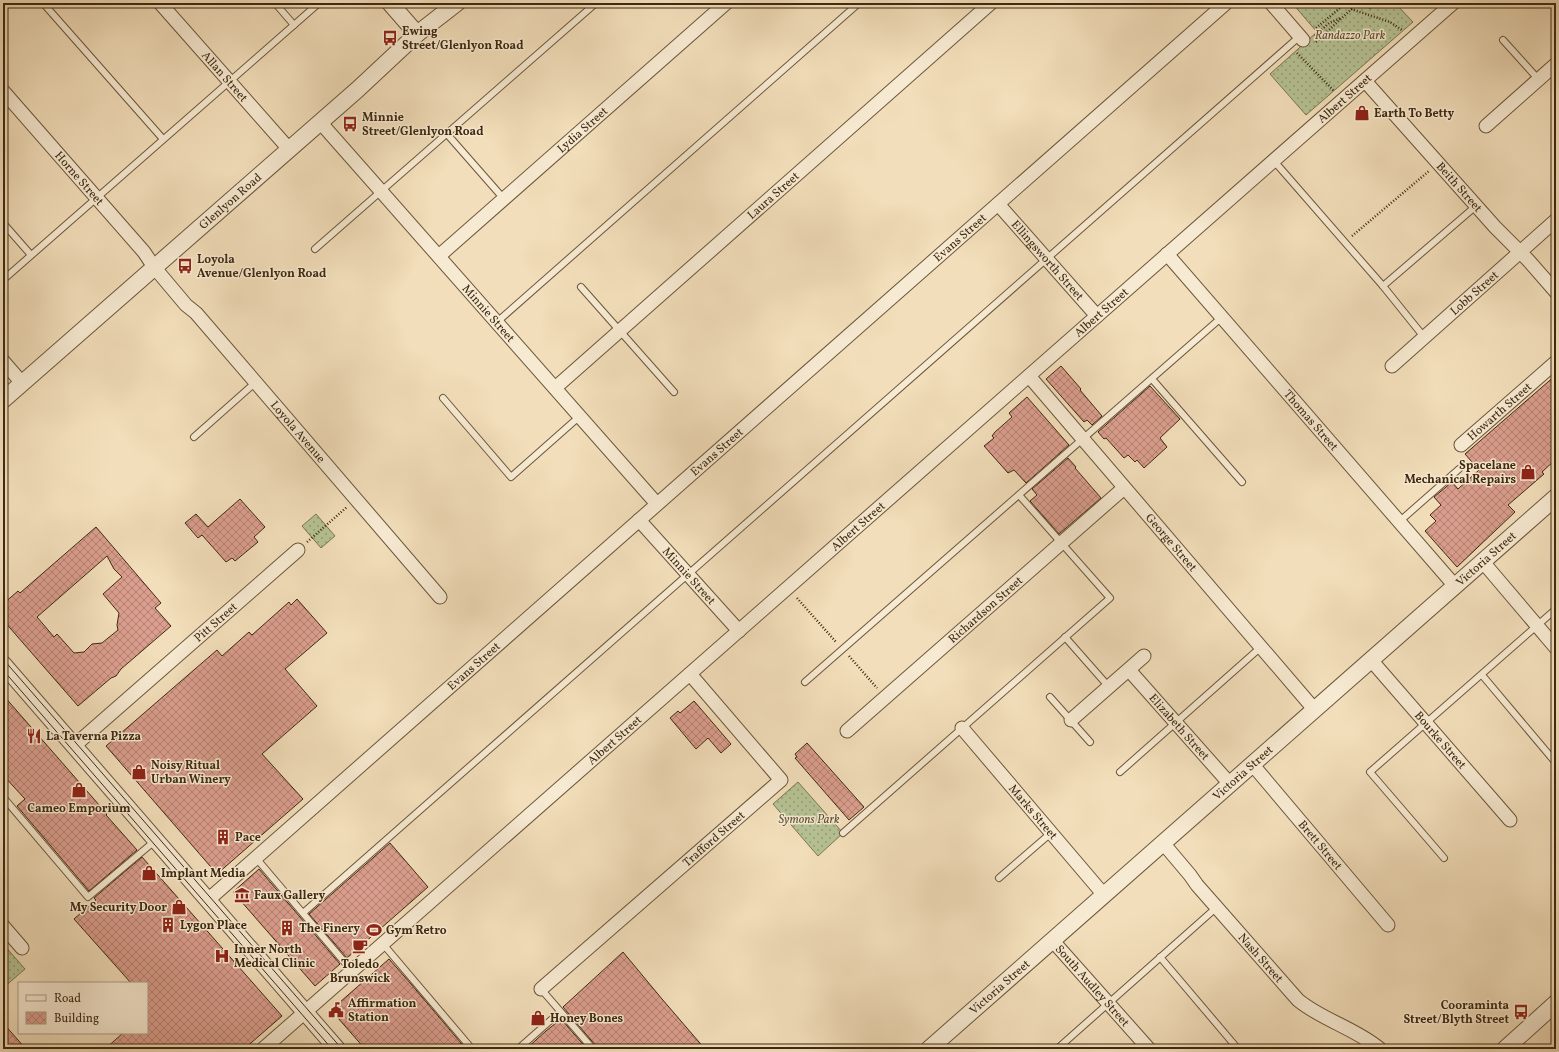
<svg xmlns="http://www.w3.org/2000/svg" width="1559" height="1052" viewBox="0 0 1559 1052" font-family="Vollkorn,serif">
  <style>
    .grass { fill: url(#grass-dots); stroke: #7a7652 }
    .building { fill: url(#building-cross-hatch); stroke: #3e2910; fill-rule: evenodd }
    .lines { fill: none; stroke-linecap: round; stroke-linejoin: round }
    .service-casing { stroke: #6b563a; stroke-width: 8 }
    .minor-casing { stroke: #6b563a; stroke-width: 15 }
    .tertiary-casing { stroke: #6b563a; stroke-width: 18 }
    .path { stroke: #3e2910; stroke-width: 2.5; stroke-dasharray: 1 2; stroke-linecap: butt }
    .service { stroke: #f7ead2; stroke-width: 6 }
    .minor { stroke: #f7ead2; stroke-width: 13 }
    .tertiary { stroke: #f7ead2; stroke-width: 16 }
    .tram { stroke: #3e2910; stroke-width: 1 }
    .labels { text-anchor: middle; stroke-width: 3; stroke-linejoin: round; paint-order: stroke }
    .poi-label { font-size: 12px; font-weight: bold; fill: #3e2910; stroke: #f7ead2; text-anchor: start }
    .park-label { font-size: 12px; font-style: italic; fill: #5c4f31; stroke: #f7ead2 }
    .street-label { font-size: 12px; fill: #3e2910; stroke: #f7ead2 }
  </style>
  <defs>
    <pattern id="grass-dots" width="8" height="8" patternUnits="userSpaceOnUse"><rect width="8" height="8" fill="#b6c294"/><path d="M2 2h.1M6 6h.1" fill="none" stroke="#959e77" stroke-width="1.8" stroke-linecap="round"/></pattern>
    <pattern id="building-cross-hatch" width="8" height="8" patternUnits="userSpaceOnUse"><rect width="8" height="8" fill="#db9e8e"/><path d="M0 0l8 8M0 8l8-8" fill="none" stroke="#b38173"/></pattern>
  </defs>
  <rect width="100%" height="100%" fill="#f2deba"/>
  <filter id="stains"><feTurbulence type="fractalNoise" baseFrequency=".005" numOctaves="4"/><feColorMatrix values="0 0 0 0 .2 0 0 0 0 .09 0 0 0 0 .02 0 0 0 .5 -.17"/></filter>
  <radialGradient id="worn" r=".72"><stop offset=".6" stop-color="#630" stop-opacity="0"/><stop offset="1" stop-color="#630" stop-opacity=".3"/></radialGradient>
  <g class="grass">
    <polygon points="1292,3 1364,3 1370,9 1377,3 1395,3 1413,22 1306,115 1270,74 1317,32"/>
    <polygon points="316,514 335,536 321,548 302,526"/>
    <polygon points="798,782 843,833 818,856 773,804"/>
    <polygon points="3,944 25,969 3,988"/>
  </g>
  <g class="building">
    <polygon points="1061,366 1081,389 1080,390 1102,416 1092,425 1087,420 1084,422 1046,379"/>
    <polygon points="1556,375 1556,459 1542,472 1544,474 1508,505 1515,512 1457,567 1425,531 1436,521 1430,515 1441,505 1434,497 1452,482 1458,489 1479,470 1465,454"/>
    <polygon points="1150,386 1180,419 1160,438 1167,447 1144,468 1137,460 1135,462 1128,455 1124,458 1106,438 1104,439 1098,432"/>
    <polygon points="1027,397 1069,445 1026,483 1014,470 1008,473 984,446 994,438 992,436 995,432 1012,417 1009,413"/>
    <polygon points="1068,458 1076,467 1075,468 1101,498 1059,534 1030,501 1037,495 1032,489"/>
    <polygon points="240,499 265,527 254,537 258,542 235,561 232,558 226,562 202,535 198,538 185,523 196,514 208,527"/>
    <path d="M96,527l65,76 -6,5 16,18 -50,43 -5,7 -5,2 -33,28 -75,-86v-16l15,-13 2,2zM107,556l7,13 8,8 -19,17 16,19 -2,12 1,5 -16,13 -10,1 -8,8 -10,1 -17,-19 -3,3 -17,-20z"/>
    <polygon points="297,599 327,633 285,669 317,706 262,754 303,799 217,874 106,746 217,650 222,656 249,632 252,635 289,602 291,605"/>
    <polygon points="3,695 107,814 106,815 137,850 89,891 17,806 25,799 3,775"/>
    <polygon points="694,701 731,744 721,753 708,738 696,749 670,718 678,711 680,713"/>
    <polygon points="807,743 864,807 849,820 795,758 797,757 795,754"/>
    <polygon points="390,843 428,887 347,958 309,914"/>
    <polygon points="142,857 282,1016 244,1049 105,1049 123,1033 147,1033 147,983 131,983 74,919 96,900 94,898"/>
    <polygon points="259,869 340,964 315,986 233,892"/>
    <polygon points="623,952 662,999 705,1049 597,1049 596,1046 563,1007"/>
    <polygon points="389,959 411,984 466,1049 365,1049 331,1010"/>
    <polygon points="561,1019 587,1049 526,1049 546,1031"/>
    <polygon points="3,1023 26,1049 3,1049"/>
  </g>
  <g class="lines">
    <g class="service-casing">
      <g id="service">
        <polyline points="43,3 163,139"/>
        <polyline points="275,3 294,25"/>
        <polyline points="1503,40 1539,80"/>
        <polyline points="447,134 504,199"/>
        <polyline points="1274,161 1383,286 1424,337"/>
        <polyline points="3,223 31,255"/>
        <polyline points="315,249 596,3"/>
        <polyline points="3,280 319,3"/>
        <polyline points="1383,286 1476,206"/>
        <polyline points="581,287 674,392"/>
        <polyline points="497,322 859,3"/>
        <polyline points="1152,379 1242,482"/>
        <polyline points="443,398 511,477 580,416"/>
        <polyline points="194,437 256,382"/>
        <polyline points="1400,521 1459,469"/>
        <polyline points="1065,637 1109,687"/>
        <polyline points="1482,675 1556,763"/>
        <polyline points="805,682 1222,317"/>
        <polyline points="1050,697 1090,742"/>
        <polyline points="1120,772 1261,647"/>
        <polyline points="3,797 88,897 156,840"/>
        <polyline points="843,833 1110,598 1019,495"/>
        <polyline points="256,858 352,971"/>
        <polyline points="1444,858 1370,772 1556,609"/>
        <polyline points="999,878 1051,833"/>
        <polyline points="303,913 1300,36"/>
        <polyline points="383,944 472,1049"/>
        <polyline points="1160,957 1238,1049"/>
        <polyline points="541,989 593,1049"/>
        <polyline points="518,1049 560,1012"/>
        <polyline points="1057,1049 1217,907"/>
      </g>
    </g>
    <g class="minor-casing">
      <g id="minor">
        <path id="s1" d="M160,3l129,146"/>
        <polyline points="1271,3 1303,40"/>
        <path id="s2" d="M1365,81l130,146 33,33 28,32"/>
        <path id="s3" d="M3,91l141,161 10,15 32,38 10,8 244,284"/>
        <path id="s4" d="M320,122l337,382"/>
        <polyline points="1486,126 1556,64"/>
        <path id="s5" d="M998,204l99,112"/>
        <path id="s6" d="M1167,254l288,332"/>
        <path id="s7" d="M439,256l287,-253"/>
        <polyline points="3,361 22,383"/>
        <path id="s8" d="M1392,366l164,-146"/>
        <path id="s9" d="M1029,376l285,333"/>
        <path id="s10" d="M555,388l436,-385"/>
        <path id="s11" d="M1461,445l95,-83"/>
        <path id="s12" d="M639,520l100,111"/>
        <polyline points="1483,562 1556,648"/>
        <path id="s13" d="M1371,660l139,160"/>
        <path id="s14" d="M1129,670l101,114"/>
        <polyline points="1071,720 1144,656"/>
        <path id="s15" d="M962,728l142,167"/>
        <path id="s16" d="M847,731l277,-243"/>
        <path id="s17" d="M74,746l224,-196"/>
        <path id="s18" d="M1252,764l136,161"/>
        <path id="s19" d="M1163,843l27,32 7,10 101,115c24,20 57,28 82,49"/>
        <path id="s20" d="M208,900l1018,-897"/>
        <polyline points="3,926 22,948"/>
        <path id="s21" d="M1052,940l97,109"/>
        <path id="s22" d="M541,989l240,-209 -91,-106"/>
        <path id="s23" d="M263,1049l1190,-1046"/>
      </g>
    </g>
    <g class="tertiary-casing">
      <g id="tertiary">
        <polyline points="390,3 417,34"/>
        <path id="s24" d="M3,400l354,-310 60,-56 40,-31"/>
        <polyline points="3,664 337,1049"/>
        <path id="s25" d="M929,1049l627,-552"/>
        <polyline points="1505,1049 1556,1003"/>
      </g>
    </g>
    <g class="path">
      <polyline points="1339,3 1342,6"/>
      <polyline points="1351,9 1390,22 1402,30"/>
      <polyline points="1316,28 1346,3"/>
      <polyline points="1315,36 1329,23 1341,18"/>
      <polyline points="1316,42 1357,4 1356,3"/>
      <polyline points="1297,53 1334,91"/>
      <polyline points="1352,236 1429,171"/>
      <polyline points="307,542 347,507"/>
      <polyline points="797,598 836,642"/>
      <polyline points="849,656 877,688"/>
    </g>
    <use href="#service" class="service"/>
    <use href="#minor" class="minor"/>
    <use href="#tertiary" class="tertiary"/>
    <g class="tram">
      <polyline points="3,659 342,1049"/>
      <polyline points="3,670 332,1049"/>
    </g>
  </g>
  <defs>
    <g id="bus-bare" transform="scale(1.2)"><path d="M-5-6H5V4H4V6H2V4H-2V6H-4V4H-5ZM-3.5-4V0h7V-4ZM-3.5 1.2v1.5H-2V1.2ZM2 1.2v1.5H3.5V1.2Z" fill="#8f2418" stroke="#f7ead2" stroke-width="2.5" paint-order="stroke"/></g>
    <g id="shop-bare" transform="scale(1.2)"><path d="M-5-2.5h2.3a2.7 3.5 0 0 1 5.4 0H5L5.5 6h-11ZM-1.5-2.5h3a1.5 2.3 0 0 0-3 0Z" fill="#8f2418" stroke="#f7ead2" stroke-width="2.5" paint-order="stroke"/></g>
    <g id="restaurant-bare" transform="scale(1.2)"><path d="M-5-6h1v4h1v-4h1v4h1v-4h1v5L-1.5 .5V6h-2V.5L-5-1ZM5-6V6H3V1.5H1.5Q1.5-4 5-6Z" fill="#8f2418" stroke="#f7ead2" stroke-width="2.5" paint-order="stroke"/></g>
    <g id="building-bare" transform="scale(1.2)"><path d="M-4-6H4V6H1V3H-1V6H-4ZM-2.5-4.3h1.7v1.8h-1.7ZM.8-4.3h1.7v1.8H.8ZM-2.5-1h1.7V.8h-1.7ZM.8-1h1.7V.8H.8Z" fill="#8f2418" stroke="#f7ead2" stroke-width="2.5" paint-order="stroke"/></g>
    <g id="museum-bare" transform="scale(1.2)"><path d="M0-6L6-3V-2H-6V-3ZM-5-1h2V3h-2ZM-1-1h2V3h-2ZM3-1h2V3H3ZM-6 4H6V6H-6Z" fill="#8f2418" stroke="#f7ead2" stroke-width="2.5" paint-order="stroke"/></g>
    <g id="stadium-bare" transform="scale(1.2)"><path d="M0-5a6.5 5 0 1 0 0 10a6.5 5 0 1 0 0-10ZM-3.5-1.8h7v3.6h-7Z" fill="#8f2418" stroke="#f7ead2" stroke-width="2.5" paint-order="stroke"/></g>
    <g id="cafe-bare" transform="scale(1.2)"><path d="M-5.5-4.5H6V0H3Q3 3.5 0 3.5H-2.5Q-5.5 3.5-5.5 0ZM3-3.2v2h1.7v-2ZM-6 4.5H4V6H-6Z" fill="#8f2418" stroke="#f7ead2" stroke-width="2.5" paint-order="stroke"/></g>
    <g id="hospital-bare" transform="scale(1.2)"><path d="M-5-5h3v3.5h4V-5h3V5h-3V1.5h-4V5h-3Z" fill="#8f2418" stroke="#f7ead2" stroke-width="2.5" paint-order="stroke"/></g>
    <g id="civic-bare" transform="scale(1.2)"><path d="M-.6-6.5H3V-4.5H.6V-3L4-1V1h2V6H-6V1h2V-1L-.6-3ZM-1.2 2.5V6h2.4V2.5Z" fill="#8f2418" stroke="#f7ead2" stroke-width="2.5" paint-order="stroke"/></g>
  </defs>
  <g fill-rule="evenodd">
    <use href="#bus-bare" x="390" y="38"/>
    <use href="#shop-bare" x="1362" y="113"/>
    <use href="#bus-bare" x="350" y="124"/>
    <use href="#bus-bare" x="185" y="266"/>
    <use href="#shop-bare" x="1528" y="472"/>
    <use href="#restaurant-bare" x="34" y="736"/>
    <use href="#shop-bare" x="139" y="772"/>
    <use href="#shop-bare" x="79" y="790"/>
    <use href="#building-bare" x="223" y="837"/>
    <use href="#shop-bare" x="149" y="873"/>
    <use href="#museum-bare" x="242" y="895"/>
    <use href="#shop-bare" x="179" y="907"/>
    <use href="#building-bare" x="168" y="925"/>
    <use href="#building-bare" x="287" y="928"/>
    <use href="#stadium-bare" x="374" y="930"/>
    <use href="#cafe-bare" x="360" y="946"/>
    <use href="#hospital-bare" x="222" y="956"/>
    <use href="#civic-bare" x="336" y="1010"/>
    <use href="#bus-bare" x="1521" y="1012"/>
    <use href="#shop-bare" x="538" y="1018"/>
  </g>
  <g class="labels">
    <g class="poi-label">
      <text x="402" y="35">Ewing<tspan x="402" dy="14">Street/Glenlyon Road</tspan></text>
      <text x="1374" y="117">Earth To Betty</text>
      <text x="362" y="121">Minnie<tspan x="362" dy="14">Street/Glenlyon Road</tspan></text>
      <text x="197" y="263">Loyola<tspan x="197" dy="14">Avenue/Glenlyon Road</tspan></text>
      <text x="1516" y="469" text-anchor="end">Spacelane<tspan x="1516" dy="14">Mechanical Repairs</tspan></text>
      <text x="46" y="740">La Taverna Pizza</text>
      <text x="151" y="769">Noisy Ritual<tspan x="151" dy="14">Urban Winery</tspan></text>
      <text x="79" y="812" text-anchor="middle">Cameo Emporium</text>
      <text x="235" y="841">Pace</text>
      <text x="161" y="877">Implant Media</text>
      <text x="254" y="899">Faux Gallery</text>
      <text x="167" y="911" text-anchor="end">My Security Door</text>
      <text x="180" y="929">Lygon Place</text>
      <text x="299" y="932">The Finery</text>
      <text x="386" y="934">Gym Retro</text>
      <text x="234" y="953">Inner North<tspan x="234" dy="14">Medical Clinic</tspan></text>
      <text x="360" y="968" text-anchor="middle">Toledo<tspan x="360" dy="14">Brunswick</tspan></text>
      <text x="348" y="1007">Affirmation<tspan x="348" dy="14">Station</tspan></text>
      <text x="1509" y="1009" text-anchor="end">Cooraminta<tspan x="1509" dy="14">Street/Blyth Street</tspan></text>
      <text x="550" y="1022">Honey Bones</text>
    </g>
    <g class="park-label">
      <text x="1350" y="39">Randazzo Park</text>
      <text x="809" y="823">Symons Park</text>
    </g>
    <g class="street-label">
      <text dy="4" stroke="none"><textPath href="#s1" startOffset="98">Allan Street</textPath></text>
      <text dy="4" stroke="none"><textPath href="#s23" startOffset="1440">Albert Street</textPath></text>
      <text dy="4" stroke="none"><textPath href="#s7" startOffset="191">Lydia Street</textPath></text>
      <text dy="4" stroke="none"><textPath href="#s3" startOffset="116">Horne Street</textPath></text>
      <text dy="4" stroke="none"><textPath href="#s2" startOffset="142">Beith Street</textPath></text>
      <text dy="4" stroke="none"><textPath href="#s10" startOffset="291">Laura Street</textPath></text>
      <text dy="4" stroke="none"><textPath href="#s24" startOffset="302">Glenlyon Road</textPath></text>
      <text dy="4" stroke="none"><textPath href="#s20" startOffset="1002">Evans Street</textPath></text>
      <text dy="4" stroke="none"><textPath href="#s5" startOffset="75">Ellingsworth Street</textPath></text>
      <text dy="4" stroke="none"><textPath href="#s8" startOffset="110">Lobb Street</textPath></text>
      <text dy="4" stroke="none"><textPath href="#s23" startOffset="1116">Albert Street</textPath></text>
      <text dy="4" stroke="none"><textPath href="#s4" startOffset="255">Minnie Street</textPath></text>
      <text dy="4" stroke="none"><textPath href="#s11" startOffset="51">Howarth Street</textPath></text>
      <text dy="4" stroke="none"><textPath href="#s6" startOffset="220">Thomas Street</textPath></text>
      <text dy="4" stroke="none"><textPath href="#s3" startOffset="451">Loyola Avenue</textPath></text>
      <text dy="4" stroke="none"><textPath href="#s20" startOffset="678">Evans Street</textPath></text>
      <text dy="4" stroke="none"><textPath href="#s23" startOffset="792">Albert Street</textPath></text>
      <text dy="4" stroke="none"><textPath href="#s9" startOffset="219">George Street</textPath></text>
      <text dy="4" stroke="none"><textPath href="#s25" startOffset="742">Victoria Street</textPath></text>
      <text dy="4" stroke="none"><textPath href="#s12" startOffset="75">Minnie Street</textPath></text>
      <text dy="4" stroke="none"><textPath href="#s16" startOffset="184">Richardson Street</textPath></text>
      <text dy="4" stroke="none"><textPath href="#s17" startOffset="188">Pitt Street</textPath></text>
      <text dy="4" stroke="none"><textPath href="#s20" startOffset="354">Evans Street</textPath></text>
      <text dy="4" stroke="none"><textPath href="#s14" startOffset="76">Elizabeth Street</textPath></text>
      <text dy="4" stroke="none"><textPath href="#s23" startOffset="468">Albert Street</textPath></text>
      <text dy="4" stroke="none"><textPath href="#s13" startOffset="106">Bourke Street</textPath></text>
      <text dy="4" stroke="none"><textPath href="#s25" startOffset="418">Victoria Street</textPath></text>
      <text dy="4" stroke="none"><textPath href="#s15" startOffset="110">Marks Street</textPath></text>
      <text dy="4" stroke="none"><textPath href="#s22" startOffset="229">Trafford Street</textPath></text>
      <text dy="4" stroke="none"><textPath href="#s18" startOffset="106">Brett Street</textPath></text>
      <text dy="4" stroke="none"><textPath href="#s19" startOffset="151">Nash Street</textPath></text>
      <text dy="4" stroke="none"><textPath href="#s21" startOffset="61">South Audley Street</textPath></text>
      <text dy="4" stroke="none"><textPath href="#s25" startOffset="94">Victoria Street</textPath></text>
    </g>
  </g>
  <rect width="1559" height="1052" fill="none" stroke="#f2deba" stroke-width="16"/>
  <rect x="4" y="4" width="1551" height="1044" fill="none" stroke="#3e2910" stroke-width="2"/>
  <rect x="8" y="8" width="1543" height="1036" fill="none" stroke="#3e2910"/>
  <rect x="18" y="982" width="130" height="52" fill="#f7ead2" stroke="#ad9d84"/>
  <rect x="26" y="995" width="20" height="6" fill="#f7ead2" stroke="#ad9d84"/>
  <text x="54" y="1002" font-size="12" fill="#3e2910">Road</text>
  <rect x="26" y="1012" width="20" height="12" fill="url(#building-cross-hatch)" stroke="#ad9d84"/>
  <text x="54" y="1022" font-size="12" fill="#3e2910">Building</text>
  <rect width="100%" height="100%" filter="url(#stains)"/>
  <rect width="100%" height="100%" fill="url(#worn)"/>
</svg>
